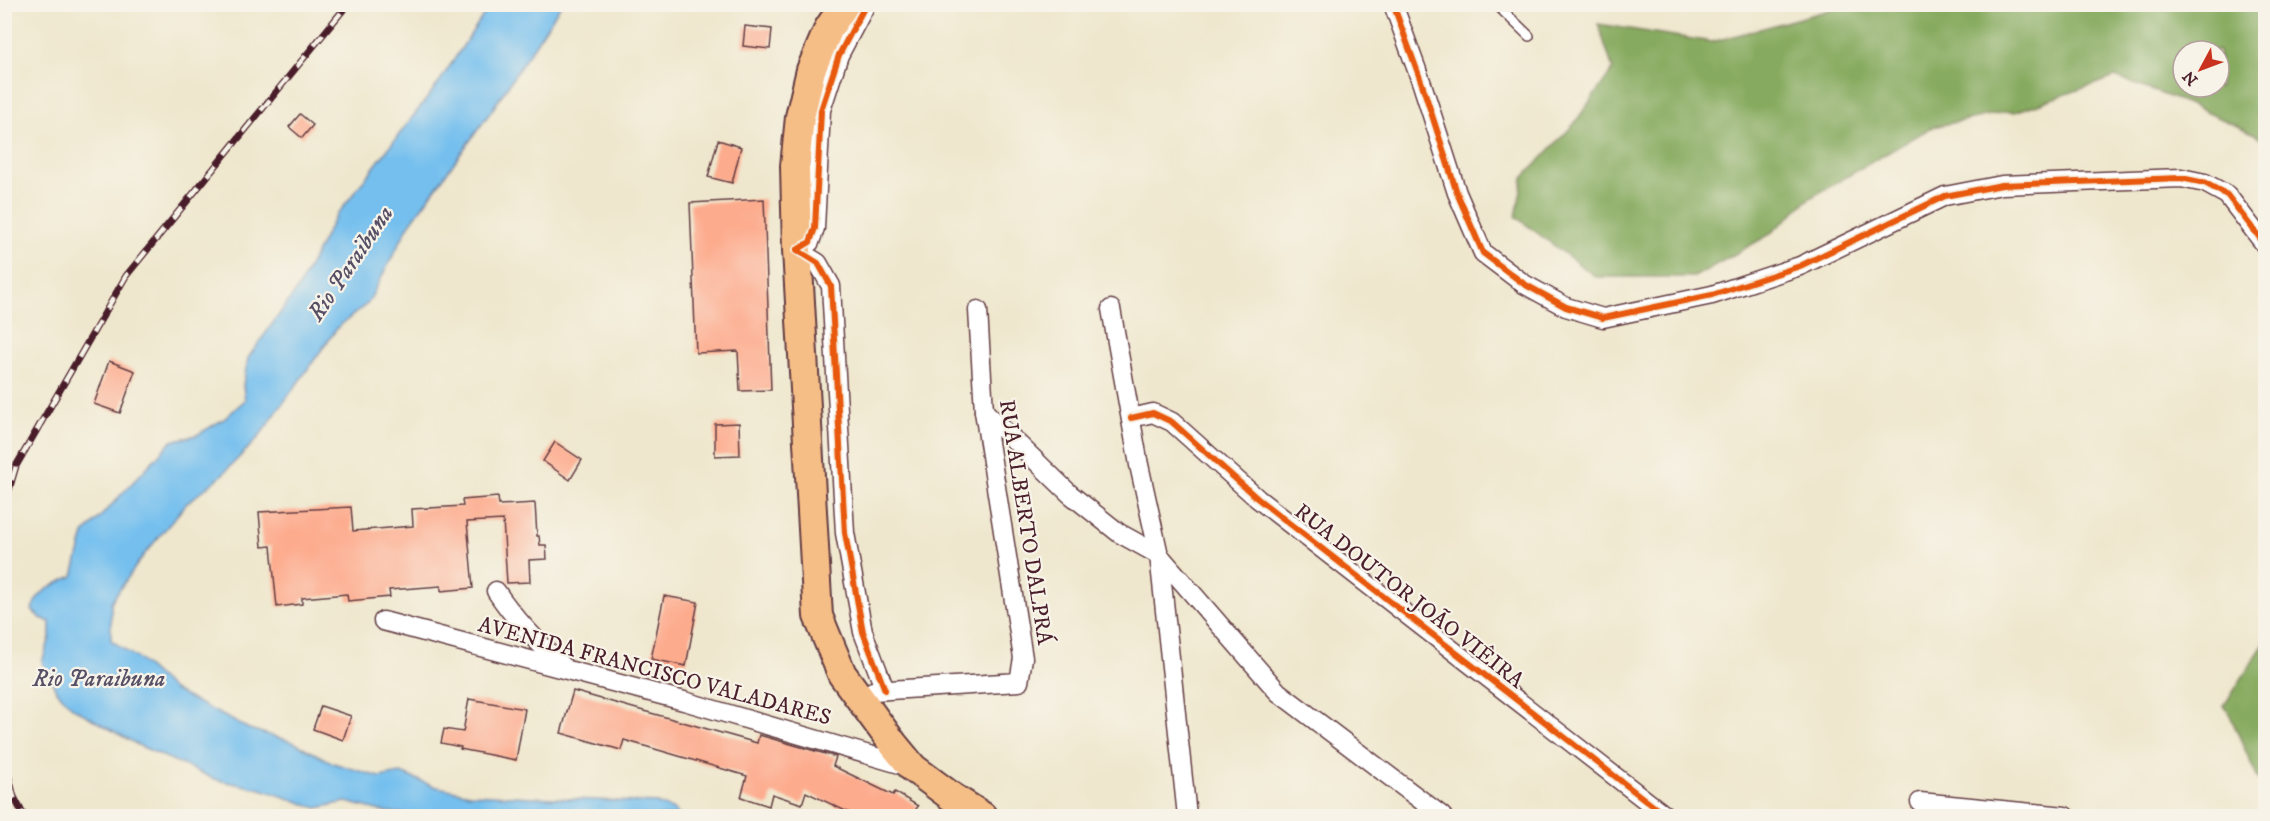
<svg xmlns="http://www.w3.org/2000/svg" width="2270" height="821" viewBox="0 0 2270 821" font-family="'IM FELL DW Pica',serif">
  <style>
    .forest { fill: #86aa5f; stroke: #686445; stroke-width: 1.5; fill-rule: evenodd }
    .water { fill: #75bfee; stroke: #606f8c; stroke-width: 1.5 }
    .building { fill: #fdab8d }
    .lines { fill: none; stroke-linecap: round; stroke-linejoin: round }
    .service-casing { stroke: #633d43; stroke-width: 12 }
    .minor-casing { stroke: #633d43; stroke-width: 21 }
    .trunk-casing { stroke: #633d43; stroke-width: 32 }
    .service { stroke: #fff; stroke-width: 9 }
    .minor { stroke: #fff; stroke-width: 18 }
    .trunk { stroke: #f6be87; stroke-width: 28 }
    .rail-casing { stroke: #4a1f2b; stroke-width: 7 }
    .rail { stroke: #f7f3e8; stroke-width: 4.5; stroke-dasharray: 14; stroke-linecap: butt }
    .cycleway-casing { stroke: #f7f3e8; stroke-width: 10 }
    .cycleway { stroke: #e8590c; stroke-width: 6 }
    .labels { text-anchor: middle; stroke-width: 4.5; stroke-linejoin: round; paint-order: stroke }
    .street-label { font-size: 22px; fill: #4a1f2b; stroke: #f7f3e8 }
    .water-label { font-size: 24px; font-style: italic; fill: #574f66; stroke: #f7f3e8 }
  </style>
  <rect width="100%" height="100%" fill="#f7f3e8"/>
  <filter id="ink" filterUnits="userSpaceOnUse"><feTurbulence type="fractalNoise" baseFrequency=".0167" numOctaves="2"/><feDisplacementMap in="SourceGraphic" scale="12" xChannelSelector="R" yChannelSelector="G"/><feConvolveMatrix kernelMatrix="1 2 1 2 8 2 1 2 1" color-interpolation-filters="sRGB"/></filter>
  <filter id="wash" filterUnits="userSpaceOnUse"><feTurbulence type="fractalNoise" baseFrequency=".008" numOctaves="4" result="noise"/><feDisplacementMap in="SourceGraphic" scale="24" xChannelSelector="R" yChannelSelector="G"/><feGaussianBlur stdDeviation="1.35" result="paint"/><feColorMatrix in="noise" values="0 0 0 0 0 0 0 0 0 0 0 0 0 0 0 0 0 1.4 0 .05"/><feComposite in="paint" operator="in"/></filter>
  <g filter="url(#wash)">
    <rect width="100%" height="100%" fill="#efe7cd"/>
    <g class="forest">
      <path d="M1851,4l414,1v138l-12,-10 -67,-30 -71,-26 -100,35h-10l-73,15 -122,71 -41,37 -75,42h-98l-80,-60 7,-39 51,-54 39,-55 -15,-45 114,18zM2183,51h36v36h-36z"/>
      <polygon points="2265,642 2265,787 2258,779 2228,711 2224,706"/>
    </g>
    <path class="water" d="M490,5h71l-69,105 -83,115 -41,78 -30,24 -80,111 -38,39 -33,26 -44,53 -32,46v38l30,21 32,29 76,39 44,13 40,21 47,14 21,-4 32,13 37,8 186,9 18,7 6,6h-261l-38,-5 -35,-9 -29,6 -56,-19 -44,-9 -79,-35 -65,-37 -17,-18 -14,-28 8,-24v-16l-11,-5 -7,-7c5,-20 24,-26 41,-34l11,-42 88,-93 25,-6 27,-16 21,-19 -2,-15 5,-27 50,-70 36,-69 104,-135z"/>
    <g id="blocks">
      <g class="building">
        <polygon points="745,26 772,29 770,49 743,46"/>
        <polygon points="300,114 313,125 302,138 289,127"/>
        <polygon points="718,140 741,147 732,183 708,177"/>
        <polygon points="764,199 771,390 740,391 738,351 696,353 690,203"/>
        <polygon points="109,361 135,371 120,413 94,404"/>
        <polygon points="739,423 740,455 715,456 715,424"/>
        <polygon points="555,442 582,460 570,480 543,461"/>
        <polygon points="498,497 499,505 535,503 537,536 539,536 540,545 546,545 547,559 529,560 530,582 507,583 503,520 467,522 473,588 441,591 441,586 389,590 390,597 348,601 347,594 302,598 302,604 277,607 271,546 262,547 259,512 351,507 353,531 413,526 412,509 463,506 462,500"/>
        <polygon points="664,596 698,602 686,666 651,659"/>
        <polygon points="573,691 757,743 759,735 836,757 833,766 893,795 895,792 918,806 912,816 856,816 806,792 802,804 772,794 769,806 741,797 747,776 624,740 621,750 561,733"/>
        <polygon points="469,699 525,709 516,760 460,749 461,747 441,743 444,729 463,732"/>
        <polygon points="321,706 351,716 343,740 313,729"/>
      </g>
    </g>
  </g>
  <g filter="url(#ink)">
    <use href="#blocks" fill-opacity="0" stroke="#633d43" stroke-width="1.5"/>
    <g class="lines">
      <g class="service-casing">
        <polyline id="service" points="1496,4 1529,36"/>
      </g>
      <g class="minor-casing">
        <g id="minor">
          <polyline points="866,4 839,55 821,110 815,228 810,242 797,250 818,263 831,286 845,533 863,632 885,690"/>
          <polyline points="1393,4 1422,84 1457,193 1483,253 1524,284 1566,307 1603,318 1712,295 1800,266 1945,196 2002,185 2181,178 2205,183 2227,195 2266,246"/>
          <polyline points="1111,309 1139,465 1159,555 1187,816"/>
          <polyline points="984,411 1070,494 1119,533 1159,555 1278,692 1442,816"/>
          <polyline points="1131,418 1153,413 1172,422 1258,499 1666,816"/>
          <path d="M496,591c19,29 42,52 67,75"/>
          <polyline points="383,621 684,701 910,767"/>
          <polyline points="873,691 1019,682 1023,658 984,411 978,310"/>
          <polyline points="1920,802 2065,816"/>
        </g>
      </g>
      <g class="trunk-casing">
        <polyline id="trunk" points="845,4 829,28 811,70 800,117 795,166 797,250 818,616 842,674 894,745 913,768 952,797 982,816"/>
      </g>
      <use href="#service" class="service"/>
      <use href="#minor" class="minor"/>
      <use href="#trunk" class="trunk"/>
      <g class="rail-casing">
        <g id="rail">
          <polyline points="4,507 16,466 126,276 348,4"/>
          <polyline points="4,758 14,797 24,816"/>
        </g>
      </g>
      <use href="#rail" class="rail"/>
      <g class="cycleway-casing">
        <g id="cycleway">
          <polyline points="866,4 839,55 821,110 815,228 810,242 797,250 818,263 831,286 845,533 863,632 885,690"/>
          <polyline points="1393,4 1422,84 1457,193 1483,253 1524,284 1566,307 1603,318 1712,295 1800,266 1945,196 2002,185 2181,178 2205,183 2227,195 2266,246"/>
          <polyline points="1131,418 1153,413 1172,422 1258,499 1666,816"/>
        </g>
      </g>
      <use href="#cycleway" class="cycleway"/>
    </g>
  </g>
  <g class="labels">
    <g class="street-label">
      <text transform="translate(1027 522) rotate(81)" y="8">RUA ALBERTO DALPRÁ</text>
      <text transform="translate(1410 595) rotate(38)" y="8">RUA DOUTOR JOÃO VIÊIRA</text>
      <text transform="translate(655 670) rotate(15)" y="8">AVENIDA FRANCISCO VALADARES</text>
    </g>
    <g class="water-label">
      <text transform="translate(350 263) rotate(-56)" y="8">Rio Paraibuna</text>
      <text x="99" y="686">Rio Paraibuna</text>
    </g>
  </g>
  <rect width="2270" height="821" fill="none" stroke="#f7f3e8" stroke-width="24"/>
  <g transform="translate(2201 69) rotate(229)"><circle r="28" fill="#f7f3e8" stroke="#b29e9c" stroke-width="1.5"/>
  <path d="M0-4.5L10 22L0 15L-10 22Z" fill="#c8321e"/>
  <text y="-9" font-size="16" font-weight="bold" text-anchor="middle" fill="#4a1f2b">N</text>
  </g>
</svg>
